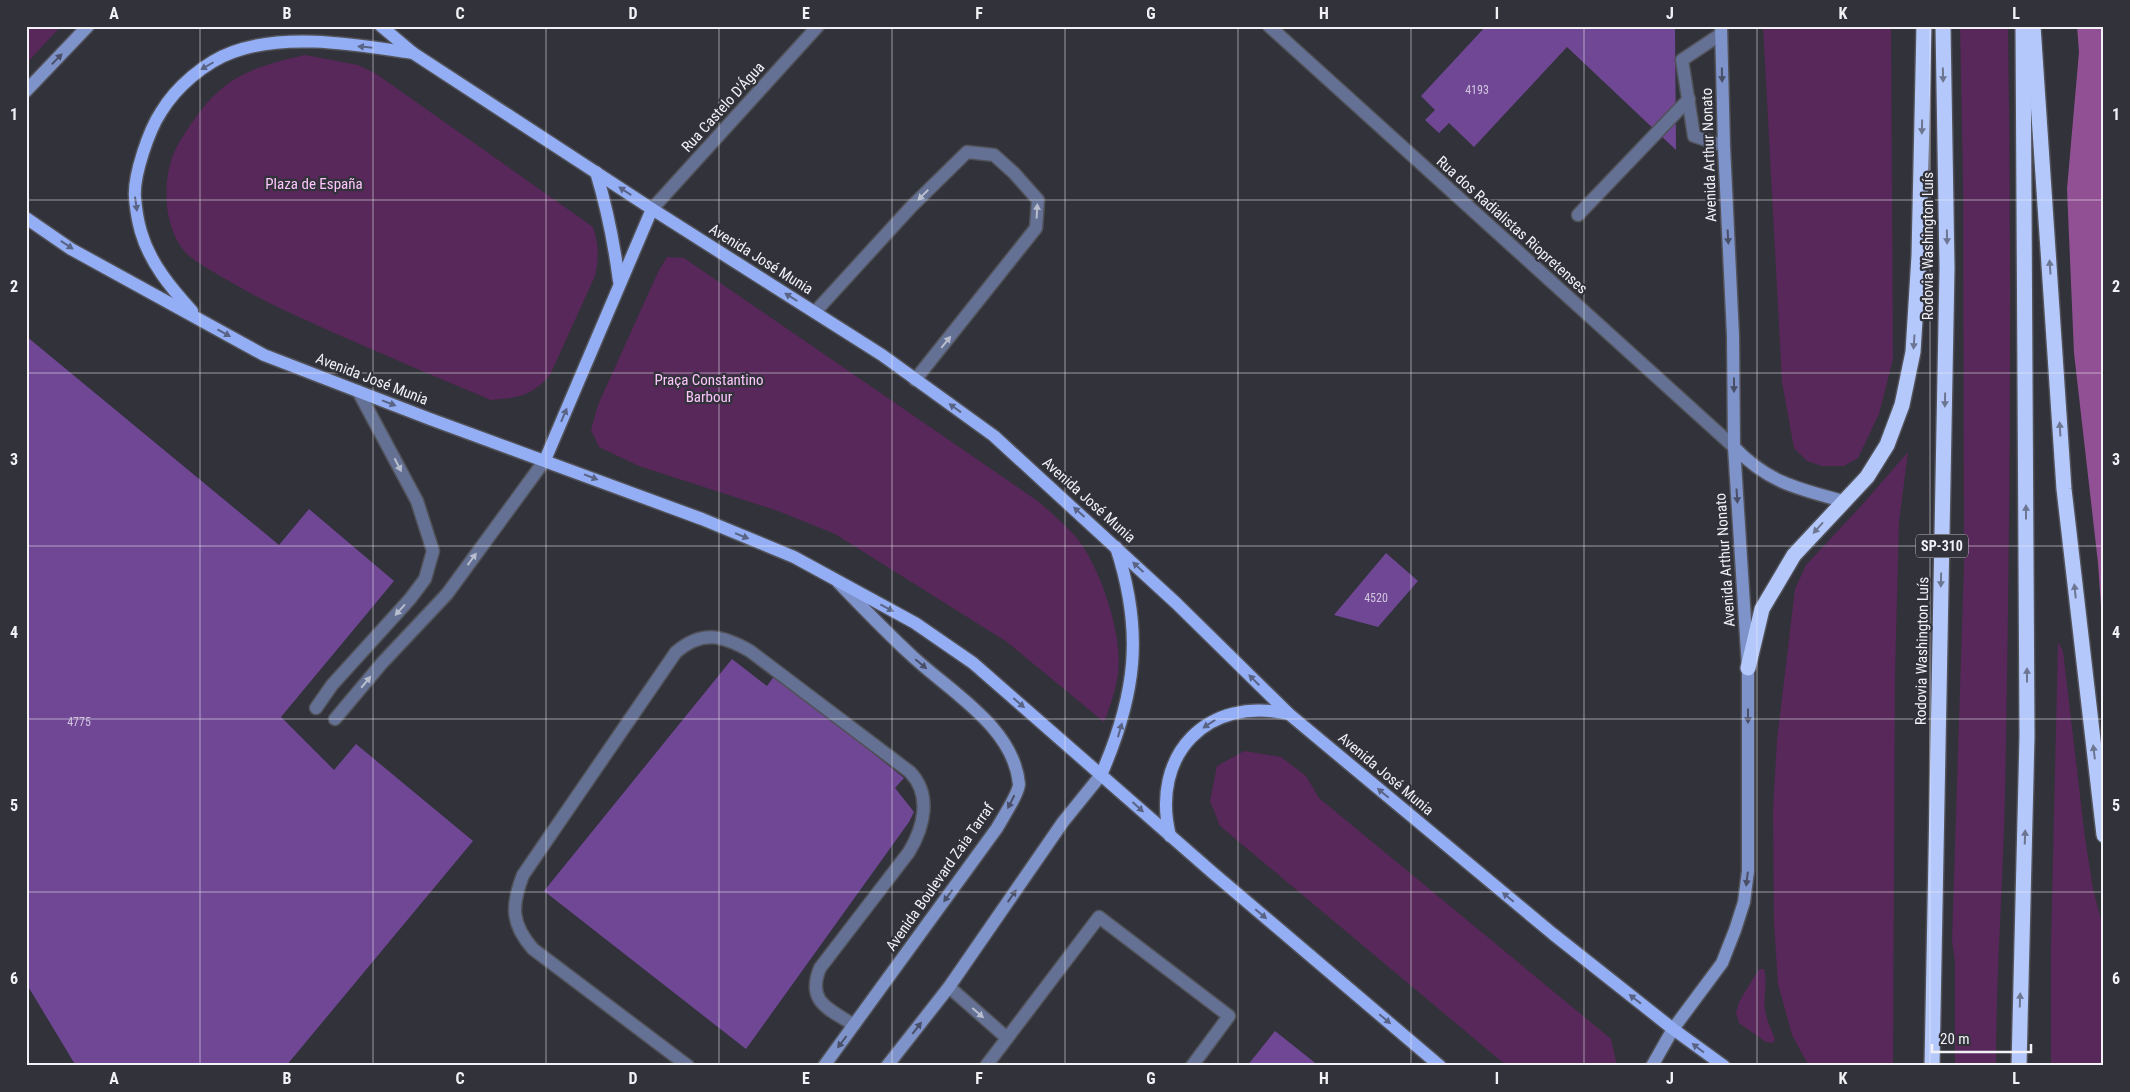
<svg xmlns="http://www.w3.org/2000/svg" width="2130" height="1092" viewBox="0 0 2130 1092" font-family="'Roboto Condensed',sans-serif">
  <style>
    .green { fill: #572859 }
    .forest { fill: #925094 }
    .building { fill: #704794 }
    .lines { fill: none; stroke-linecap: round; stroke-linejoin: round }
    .lane-casing { stroke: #515158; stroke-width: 15 }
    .street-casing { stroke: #515158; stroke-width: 15 }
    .secondary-casing { stroke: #515158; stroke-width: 15 }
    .primary-casing { stroke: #515158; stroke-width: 15 }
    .highway-casing { stroke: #515158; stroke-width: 18 }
    .lane { stroke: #647194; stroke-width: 12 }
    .street { stroke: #647194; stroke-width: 12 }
    .secondary { stroke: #7f93cb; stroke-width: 12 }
    .primary { stroke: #93aef5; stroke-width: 12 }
    .highway { stroke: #b4c8fc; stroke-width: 15 }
    .oneway { fill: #596485 }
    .oneway2 { fill: #494f66 }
    .oneway3 { fill: #6c7691 }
    .oneway4 { fill: #b9becf }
    .grid { fill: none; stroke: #f1f1f6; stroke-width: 1; stroke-opacity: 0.55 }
    .labels { text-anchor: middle; stroke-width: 4.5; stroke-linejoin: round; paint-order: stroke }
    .number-label { font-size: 12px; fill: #d1c6de }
    .shield { fill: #32323a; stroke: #b8b8be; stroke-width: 1 }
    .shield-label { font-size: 14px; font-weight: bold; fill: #f1f1f6 }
    .street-label { font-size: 15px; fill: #f1f1f6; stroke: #32323a }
    .park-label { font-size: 15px; fill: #fcc5fc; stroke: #32323a }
    .neatline { fill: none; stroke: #f1f1f6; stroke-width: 2 }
    .grid-label { font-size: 16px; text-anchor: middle; font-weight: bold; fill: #f1f1f6 }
  </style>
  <rect width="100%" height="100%" fill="#32323a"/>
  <g class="green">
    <polygon points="26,26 61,26 26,64"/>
    <polygon points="1763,26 1891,26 1893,359 1879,414 1858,458 1844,466 1822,466 1807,461 1794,448 1782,382"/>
    <path d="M1960,26h48c4,256 2,512 -3,768 -2,91 -9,181 -9,272h-41v-104l-3,-22 12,-376 -1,-382z"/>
    <path d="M305,55l53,10 17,8 218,154c6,18 6,32 2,49l-45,99c-18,21 -32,23 -59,25 -48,-20 -95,-40 -143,-61 -38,-17 -76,-33 -112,-54 -13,-8 -42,-23 -51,-33 -24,-28 -24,-81 -5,-111 37,-59 58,-71 125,-86z"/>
    <path d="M667,257l17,1 355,244c13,12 33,28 43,43 21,32 41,91 36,130 -3,17 -8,32 -14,47l-97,-80 -172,-108 -57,-23 -139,-45 -40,-19 -8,-17 7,-25 60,-133z"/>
    <polygon points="1908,452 1899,522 1895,674 1893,1066 1809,1066 1792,1035 1778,984 1774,924 1773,811 1777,740 1795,589 1806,565 1861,506"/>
    <polygon points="2058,642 2063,651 2085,838 2093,889 2104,931 2104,1066 2051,1066 2051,944"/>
    <polygon points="1244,751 1281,757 1306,776 1319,798 1611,1039 1617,1066 1507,1066 1220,826 1210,801 1217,766"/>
    <path d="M1759,969h5c4,13 -1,27 1,40 1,11 7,21 10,31l-2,3 -7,-1 -27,-19 -3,-10 3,-11z"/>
  </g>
  <polygon class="forest" points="2077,26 2104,26 2104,649 2098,563 2074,353 2067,189 2079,52"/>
  <g class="building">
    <polygon points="1486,26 1675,26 1676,150 1567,47 1474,147 1449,123 1439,133 1425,120 1435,110 1421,96"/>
    <polygon points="26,336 279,545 309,509 394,581 281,717 334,770 356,744 473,841 286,1066 76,1066 26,983"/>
    <polygon points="1386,553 1418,581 1378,627 1334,615"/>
    <polygon points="732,659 767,686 775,675 904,778 895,788 914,812 909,822 746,1049 544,891"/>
    <polygon points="1275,1031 1319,1066 1247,1066"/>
  </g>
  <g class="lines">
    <g class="lane-casing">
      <g id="lane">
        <polyline points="1721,34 1682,60 1694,136 1724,146"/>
        <polyline points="1578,215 1689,99"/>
        <polyline points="815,312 911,207 967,152 994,155 1014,173 1038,200 1036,228 915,380"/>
        <polyline points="316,708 332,685 410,599 425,579 433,551 417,501 358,391"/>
        <polyline points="335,719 382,663 447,594 545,460"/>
        <polyline points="949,987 1007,1038"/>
        <path d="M688,1066l-155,-117c-22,-25 -22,-43 -10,-74l153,-223c26,-22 46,-17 74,-1l160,121c22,23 14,55 -1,80l-89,116c-14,34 9,41 34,57"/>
        <polyline points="986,1066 1099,917 1229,1016 1192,1066"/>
      </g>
    </g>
    <g class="street-casing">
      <g id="street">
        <polyline points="1269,26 1734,447"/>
        <polyline points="652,209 818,26"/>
      </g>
    </g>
    <g class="secondary-casing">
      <g id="secondary">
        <polyline points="26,91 88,26"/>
        <path d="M1734,447c33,35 64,42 109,54"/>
        <path d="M824,1066l173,-238c5,-9 22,-35 22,-44 -5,-57 -70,-93 -108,-129 -25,-23 -49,-48 -73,-73"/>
        <polyline points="887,1066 949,987 1063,822 1101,775"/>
        <polyline points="1652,1066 1673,1029 1722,963 1735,930 1744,902 1748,871 1748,668 1734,447 1733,336 1724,146 1721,26"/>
      </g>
    </g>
    <g class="primary-casing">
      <g id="primary">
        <polyline points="381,26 413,53 652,209 882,355 994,436 1176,603 1289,714 1553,934 1673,1029 1724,1066"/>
        <path d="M596,172c11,36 18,71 23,109"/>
        <polyline points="26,218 71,249 264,355 430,419 702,519 794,557 915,623 973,663 1213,873 1440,1066"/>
        <path d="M192,311c-21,-23 -42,-48 -51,-79 -3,-10 -5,-23 -6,-34 -2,-22 14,-68 26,-86 15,-25 44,-50 72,-60 54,-20 124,-7 180,1"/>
        <polyline points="545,460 652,209"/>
        <path d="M1101,775c35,-80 43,-143 15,-228"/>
        <path d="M1170,836c-20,-81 37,-141 119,-122"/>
      </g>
    </g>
    <g class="highway-casing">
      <g id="highway">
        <polyline points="2033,26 2064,489 2104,835"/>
        <polyline points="1748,668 1762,609 1794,555 1867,477 1887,445 1902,405 1913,352 1919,256 1924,26"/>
        <polyline points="1932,1066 1947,268 1943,26"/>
        <polyline points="2019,1066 2027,736 2023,26"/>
      </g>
    </g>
    <use href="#lane" class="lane"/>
    <use href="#street" class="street"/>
    <use href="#secondary" class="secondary"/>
    <use href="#primary" class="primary"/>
    <use href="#highway" class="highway"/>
  </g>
  <defs><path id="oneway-solid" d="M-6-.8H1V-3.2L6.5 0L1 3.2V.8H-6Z" transform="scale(1.25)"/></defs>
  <g class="oneway">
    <use href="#oneway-solid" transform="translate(365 47) rotate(-174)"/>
    <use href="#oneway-solid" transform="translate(207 66) rotate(150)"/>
    <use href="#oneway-solid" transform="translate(625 191) rotate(-147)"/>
    <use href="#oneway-solid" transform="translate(136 204) rotate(82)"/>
    <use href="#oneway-solid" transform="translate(67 245) rotate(33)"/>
    <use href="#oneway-solid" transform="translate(791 297) rotate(-148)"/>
    <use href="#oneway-solid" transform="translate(224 333) rotate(29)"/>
    <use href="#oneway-solid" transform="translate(389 403) rotate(21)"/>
    <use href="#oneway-solid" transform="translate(955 408) rotate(-144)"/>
    <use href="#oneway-solid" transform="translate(564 415) rotate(-67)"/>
    <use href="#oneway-solid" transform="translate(591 477) rotate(21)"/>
    <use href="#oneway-solid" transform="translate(1079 512) rotate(-138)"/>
    <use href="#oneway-solid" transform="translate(742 536) rotate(22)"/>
    <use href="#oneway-solid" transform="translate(1138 567) rotate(-137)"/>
    <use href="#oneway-solid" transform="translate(887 608) rotate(28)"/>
    <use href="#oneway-solid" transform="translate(1254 680) rotate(-135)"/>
    <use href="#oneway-solid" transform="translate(1019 703) rotate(41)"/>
    <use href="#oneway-solid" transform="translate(1209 724) rotate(147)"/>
    <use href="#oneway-solid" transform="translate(1120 730) rotate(-74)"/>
    <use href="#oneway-solid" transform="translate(1383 793) rotate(-140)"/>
    <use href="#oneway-solid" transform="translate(1138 807) rotate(42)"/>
    <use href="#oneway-solid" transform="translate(1508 897) rotate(-140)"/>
    <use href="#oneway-solid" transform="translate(1261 914) rotate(40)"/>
    <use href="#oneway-solid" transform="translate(1635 999) rotate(-142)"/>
    <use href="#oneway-solid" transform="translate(1385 1019) rotate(40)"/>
    <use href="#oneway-solid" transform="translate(1698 1048) rotate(-143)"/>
  </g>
  <g class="oneway2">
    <use href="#oneway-solid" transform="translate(57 59) rotate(-46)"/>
    <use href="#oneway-solid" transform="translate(1722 75) rotate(89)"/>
    <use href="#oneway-solid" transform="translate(1728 237) rotate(87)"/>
    <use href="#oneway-solid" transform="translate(1734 385) rotate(90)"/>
    <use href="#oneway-solid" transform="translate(1737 496) rotate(86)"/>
    <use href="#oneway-solid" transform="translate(921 664) rotate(40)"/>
    <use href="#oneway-solid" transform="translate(1748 716) rotate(90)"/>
    <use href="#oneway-solid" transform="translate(1011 802) rotate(117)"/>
    <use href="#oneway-solid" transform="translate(1747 879) rotate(97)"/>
    <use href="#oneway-solid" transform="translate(948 896) rotate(126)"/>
    <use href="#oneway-solid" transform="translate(1012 896) rotate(-55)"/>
    <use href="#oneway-solid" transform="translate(917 1028) rotate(-52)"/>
    <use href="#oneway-solid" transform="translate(842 1042) rotate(127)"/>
  </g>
  <g class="oneway3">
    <use href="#oneway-solid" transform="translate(1943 75) rotate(89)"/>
    <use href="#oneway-solid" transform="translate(1922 127) rotate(91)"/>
    <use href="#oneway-solid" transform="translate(1947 237) rotate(89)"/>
    <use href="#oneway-solid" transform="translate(2050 267) rotate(-94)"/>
    <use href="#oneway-solid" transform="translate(1914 342) rotate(94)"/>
    <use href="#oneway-solid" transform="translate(1945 400) rotate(91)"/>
    <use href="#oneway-solid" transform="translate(2060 429) rotate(-93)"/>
    <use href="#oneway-solid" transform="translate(2026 512) rotate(-90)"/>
    <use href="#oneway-solid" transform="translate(1818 528) rotate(132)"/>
    <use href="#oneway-solid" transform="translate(1941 580) rotate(91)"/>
    <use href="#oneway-solid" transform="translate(2075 591) rotate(-96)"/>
    <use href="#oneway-solid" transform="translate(2027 675) rotate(-90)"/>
    <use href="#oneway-solid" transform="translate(2094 752) rotate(-97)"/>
    <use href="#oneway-solid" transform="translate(2025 837) rotate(-88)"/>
    <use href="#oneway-solid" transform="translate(2020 1000) rotate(-88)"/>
  </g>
  <g class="oneway4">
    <use href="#oneway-solid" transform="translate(923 195) rotate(135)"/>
    <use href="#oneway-solid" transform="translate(1037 211) rotate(-87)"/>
    <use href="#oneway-solid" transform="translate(946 342) rotate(-51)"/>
    <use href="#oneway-solid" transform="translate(398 465) rotate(63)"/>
    <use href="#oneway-solid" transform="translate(472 559) rotate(-54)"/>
    <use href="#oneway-solid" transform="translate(400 610) rotate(132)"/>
    <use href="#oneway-solid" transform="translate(366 682) rotate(-50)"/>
    <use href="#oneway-solid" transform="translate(978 1013) rotate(41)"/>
  </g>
  <path class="grid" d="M200,26v1040M373,26v1040M546,26v1040M719,26v1040M892,26v1040M1065,26v1040M1238,26v1040M1411,26v1040M1584,26v1040M1757,26v1040M1930,26v1040M26,200h2078M26,373h2078M26,546h2078M26,719h2078M26,892h2078"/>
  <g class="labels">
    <g class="number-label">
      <text x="1477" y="94">4193</text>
      <text x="1376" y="602">4520</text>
      <text x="79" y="726">4775</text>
    </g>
    <rect class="shield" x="1916" y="534.5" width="52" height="23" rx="4"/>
    <g class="shield-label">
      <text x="1942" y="551">SP-310</text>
    </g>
    <g class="street-label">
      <text transform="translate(723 107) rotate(-48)" y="5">Rua Castelo D'Água</text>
      <text transform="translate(1709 155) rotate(-92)" y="5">Avenida Arthur Nonato</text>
      <text transform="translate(1512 225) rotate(42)" y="5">Rua dos Radialistas Riopretenses</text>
      <text transform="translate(1928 246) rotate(-90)" y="5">Rodovia Washington Luís</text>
      <text transform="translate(761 259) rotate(32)" y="5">Avenida José Munia</text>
      <text transform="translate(372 379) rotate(21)" y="5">Avenida José Munia</text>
      <text transform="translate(1089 500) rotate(42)" y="5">Avenida José Munia</text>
      <text transform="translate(1725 560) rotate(-94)" y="5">Avenida Arthur Nonato</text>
      <text transform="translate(1922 651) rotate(-89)" y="5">Rodovia Washington Luís</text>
      <text transform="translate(1386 774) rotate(40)" y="5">Avenida José Munia</text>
      <text transform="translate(940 877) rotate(-55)" y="5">Avenida Boulevard Zaia Tarraf</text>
    </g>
    <g class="park-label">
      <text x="314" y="189">Plaza de España</text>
      <text x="709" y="385">Praça Constantino<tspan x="709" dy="17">Barbour</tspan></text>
    </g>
  </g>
  <rect width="2130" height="1092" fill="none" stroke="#32323a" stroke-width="55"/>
  <path d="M1932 1044v8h99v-8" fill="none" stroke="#f1f1f6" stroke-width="2.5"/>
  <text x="1940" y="1044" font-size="15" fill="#f1f1f6" stroke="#32323a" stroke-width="4" paint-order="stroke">20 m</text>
  <rect x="28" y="28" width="2074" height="1036" class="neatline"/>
  <g class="grid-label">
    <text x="114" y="19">A</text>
    <text x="287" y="19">B</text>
    <text x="460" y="19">C</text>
    <text x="633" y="19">D</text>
    <text x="806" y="19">E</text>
    <text x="979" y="19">F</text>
    <text x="1151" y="19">G</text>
    <text x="1324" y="19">H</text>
    <text x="1497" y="19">I</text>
    <text x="1670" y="19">J</text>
    <text x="1843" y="19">K</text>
    <text x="2016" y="19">L</text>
    <text x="14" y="120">1</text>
    <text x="2116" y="120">1</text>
    <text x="14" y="292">2</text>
    <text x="2116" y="292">2</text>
    <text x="14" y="465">3</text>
    <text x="2116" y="465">3</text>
    <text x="14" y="638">4</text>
    <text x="2116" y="638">4</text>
    <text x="14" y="811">5</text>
    <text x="2116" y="811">5</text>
    <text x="14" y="984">6</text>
    <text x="2116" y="984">6</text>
    <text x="114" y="1084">A</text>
    <text x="287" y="1084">B</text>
    <text x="460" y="1084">C</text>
    <text x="633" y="1084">D</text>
    <text x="806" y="1084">E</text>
    <text x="979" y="1084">F</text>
    <text x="1151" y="1084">G</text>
    <text x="1324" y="1084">H</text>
    <text x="1497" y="1084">I</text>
    <text x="1670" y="1084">J</text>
    <text x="1843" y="1084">K</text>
    <text x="2016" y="1084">L</text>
  </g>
</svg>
